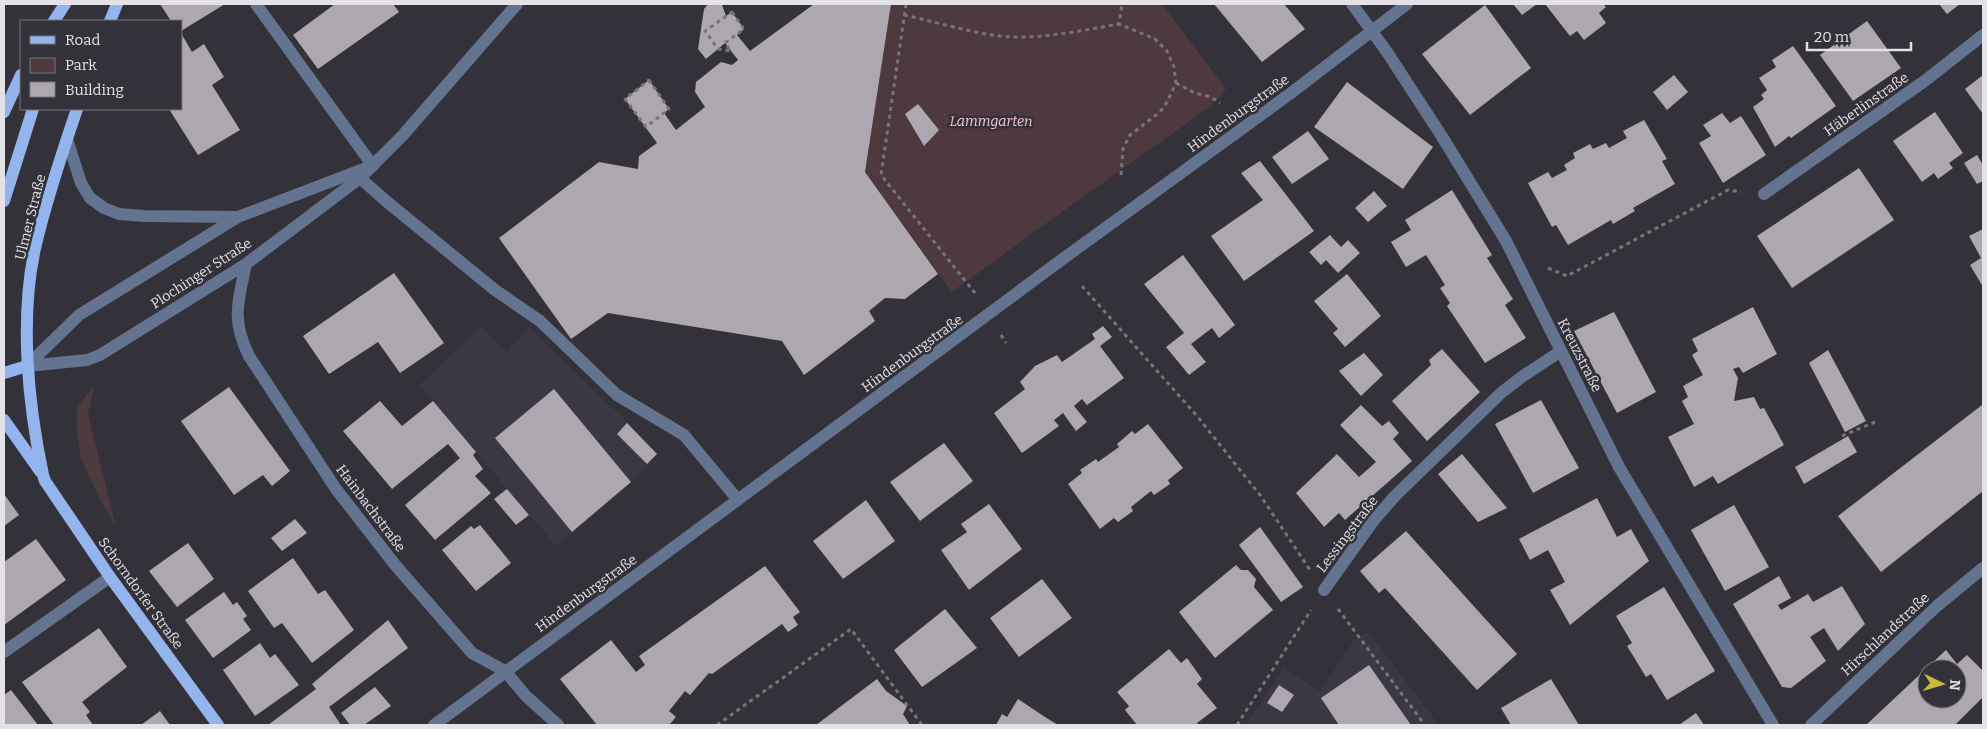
<svg xmlns="http://www.w3.org/2000/svg" width="1987" height="729" viewBox="0 0 1987 729" font-family="Bitter,serif">
  <style>
    .built { fill: #3b3846 }
    .green { fill: #4d393e }
    .building { fill: #afa7af; fill-rule: evenodd }
    .lines { fill: none; stroke-linecap: round; stroke-linejoin: round }
    .path { stroke: #77757c; stroke-width: 3; stroke-dasharray: 4 4; stroke-linecap: butt }
    .minor { stroke: #647490; stroke-width: 12 }
    .major { stroke: #94b4ee; stroke-width: 12 }
    .labels { text-anchor: middle; stroke-width: 5; stroke-linejoin: round; paint-order: stroke }
    .street-label { font-size: 14px; fill: #e3e2e7; stroke: #333139 }
    .park-label { font-size: 14px; font-style: italic; fill: #fbc6d3; stroke: #333139 }
  </style>
  <rect width="100%" height="100%" fill="#333139"/>
  <g class="built">
    <polygon points="482,326 507,353 529,327 626,421 657,454 631,482 556,546 419,385"/>
    <polygon points="1368,631 1439,725 1246,725 1284,668 1320,691 1353,642"/>
  </g>
  <g class="green">
    <polygon points="891,4 1162,4 1226,89 1211,106 1034,232 952,292 865,172"/>
    <polygon points="95,384 88,414 116,527 97,494 81,458 77,433 77,407"/>
  </g>
  <g class="building">
    <polygon points="160,4 225,4 181,31 181,21 171,21"/>
    <polygon points="335,4 393,4 399,12 318,69 293,35"/>
    <polygon points="708,4 722,5 726,16 732,12 744,29 737,35 750,51 814,4 891,4 865,172 938,274 905,299 885,298 869,311 875,321 804,375 782,341 608,313 571,339 499,238 599,162 638,169 639,156 657,143 625,99 649,80 669,109 664,113 676,130 705,107 695,92 696,82 721,62 732,65 738,60 725,43 706,59 698,49 704,9"/>
    <polygon points="1214,4 1284,4 1305,29 1262,62"/>
    <polygon points="1513,4 1537,4 1522,15"/>
    <polygon points="1545,4 1603,4 1606,7 1599,13 1606,23 1584,40 1577,31 1570,36"/>
    <polygon points="1939,4 1960,4 1947,14"/>
    <polygon points="1485,5 1531,68 1470,115 1422,54"/>
    <polygon points="1867,21 1901,68 1853,101 1820,55"/>
    <polygon points="181,33 192,52 204,44 224,77 212,85 240,130 198,155 169,109 181,109"/>
    <polygon points="1793,46 1836,106 1791,138 1789,136 1775,147 1753,107 1764,99 1761,95 1767,90 1759,78 1776,67 1772,60"/>
    <polygon points="1674,75 1688,92 1667,110 1653,92"/>
    <polygon points="1983,75 1983,114 1965,89"/>
    <polygon points="1347,82 1433,147 1403,189 1314,127"/>
    <polygon points="918,104 939,130 924,146 905,114"/>
    <polygon points="1935,112 1963,153 1949,163 1953,168 1938,179 1934,173 1922,182 1893,141"/>
    <polygon points="1722,113 1730,123 1741,116 1766,155 1723,183 1699,143 1711,136 1703,125"/>
    <polygon points="1644,120 1667,159 1662,161 1675,184 1633,208 1635,211 1613,224 1611,220 1568,245 1556,225 1552,227 1528,183 1548,172 1552,178 1567,170 1564,165 1575,158 1573,153 1590,144 1593,149 1606,143 1609,148 1627,138 1623,131"/>
    <polygon points="1308,131 1329,159 1292,184 1272,157"/>
    <polygon points="1977,155 1983,165 1983,181 1977,184 1964,163"/>
    <polygon points="1260,161 1314,231 1244,281 1211,236 1263,200 1241,173"/>
    <polygon points="1859,168 1894,220 1792,288 1757,236"/>
    <polygon points="1452,190 1492,255 1487,258 1513,299 1505,305 1526,338 1485,363 1447,306 1450,303 1440,288 1445,285 1426,255 1406,267 1391,242 1411,230 1405,220"/>
    <polygon points="1374,191 1387,206 1368,222 1355,208"/>
    <polygon points="1983,229 1983,287 1970,265 1981,258 1969,236"/>
    <polygon points="1330,235 1341,247 1348,240 1360,253 1338,273 1326,260 1321,265 1309,252"/>
    <polygon points="1183,255 1235,325 1219,338 1212,328 1191,344 1206,362 1189,375 1166,347 1184,333 1144,284"/>
    <polygon points="394,273 444,343 400,373 378,342 329,374 303,336"/>
    <polygon points="1347,274 1381,316 1345,347 1333,333 1338,329 1314,301"/>
    <polygon points="1753,307 1777,354 1743,373 1739,367 1733,369 1738,378 1734,401 1754,397 1760,409 1764,408 1784,445 1718,484 1713,476 1694,487 1668,437 1694,424 1682,401 1688,397 1683,386 1703,375 1692,355 1698,351 1692,339"/>
    <polygon points="1614,312 1656,392 1617,413 1574,331"/>
    <polygon points="1103,326 1112,337 1100,346 1124,378 1087,405 1082,399 1074,406 1087,422 1076,431 1063,413 1054,420 1059,426 1022,453 994,413 1025,389 1020,382 1035,366 1057,355 1062,362 1095,339 1092,334"/>
    <polygon points="1442,349 1480,392 1427,441 1392,401 1431,365 1429,360"/>
    <polygon points="1828,350 1866,421 1845,432 1809,363"/>
    <polygon points="1364,353 1383,375 1361,396 1339,371"/>
    <polygon points="229,387 290,471 272,486 263,475 234,495 181,421"/>
    <polygon points="554,389 631,482 572,532 495,438"/>
    <polygon points="1541,400 1579,468 1533,493 1495,424"/>
    <polygon points="380,401 402,426 433,401 476,452 473,455 483,469 475,476 491,493 435,540 405,505 460,458 448,444 392,489 343,431"/>
    <polygon points="1361,405 1382,426 1389,421 1399,433 1393,439 1412,461 1345,520 1339,513 1324,527 1296,493 1337,454 1359,477 1376,462 1340,425"/>
    <polygon points="1982,405 1983,407 1983,491 1881,572 1838,516"/>
    <polygon points="627,423 657,454 647,464 617,434"/>
    <polygon points="1148,424 1183,468 1168,480 1170,484 1154,495 1151,491 1131,507 1133,511 1118,522 1114,518 1100,529 1068,484 1082,473 1080,470 1096,459 1098,462 1119,447 1117,444 1132,431 1135,434"/>
    <polygon points="1848,436 1857,452 1804,484 1795,467"/>
    <polygon points="944,443 973,481 920,521 890,482"/>
    <polygon points="1462,454 1507,508 1478,522 1438,474"/>
    <polygon points="507,489 529,515 516,525 494,499"/>
    <polygon points="4,494 19,515 4,526"/>
    <polygon points="1597,498 1617,537 1631,529 1649,561 1570,625 1550,590 1565,582 1548,550 1530,560 1519,539"/>
    <polygon points="866,500 895,541 843,579 813,541"/>
    <polygon points="989,504 1022,549 969,590 941,550 967,532 961,524"/>
    <polygon points="1734,505 1769,567 1725,591 1691,530"/>
    <polygon points="295,519 307,533 282,551 271,538"/>
    <polygon points="480,525 511,563 476,591 442,550 471,526 474,529"/>
    <polygon points="1260,527 1303,587 1281,602 1239,545"/>
    <polygon points="1406,531 1517,654 1477,690 1385,588 1379,593 1360,571"/>
    <polygon points="36,539 66,580 4,625 4,562"/>
    <polygon points="188,543 214,579 177,607 149,571"/>
    <polygon points="293,558 318,594 325,590 354,630 312,663 282,623 274,628 248,591"/>
    <polygon points="1236,565 1241,570 1248,570 1256,579 1254,587 1273,610 1215,658 1179,612"/>
    <polygon points="765,566 800,612 793,617 798,625 788,632 782,624 712,674 709,673 690,695 685,691 669,711 676,717 669,725 597,725 560,679 611,640 636,672 645,665 639,656"/>
    <polygon points="1779,576 1791,598 1778,605 1781,610 1808,594 1813,602 1842,586 1865,624 1838,651 1824,628 1810,637 1826,661 1791,688 1782,687 1733,604"/>
    <polygon points="1042,579 1072,618 1019,657 990,618"/>
    <polygon points="1664,587 1715,671 1667,700 1651,674 1646,677 1627,646 1632,643 1616,616"/>
    <polygon points="224,592 233,605 237,602 247,616 243,619 251,630 213,658 185,620"/>
    <polygon points="945,609 977,648 922,687 894,650"/>
    <polygon points="388,620 408,648 329,707 341,725 268,725 316,689 312,684"/>
    <polygon points="99,628 127,667 82,702 90,712 86,715 93,725 54,725 22,682"/>
    <polygon points="260,643 270,658 275,654 299,685 255,716 223,670"/>
    <polygon points="1169,649 1181,663 1187,658 1202,679 1197,684 1217,708 1197,723 1198,725 1137,725 1125,710 1129,706 1117,692"/>
    <path d="M1946,650l11,14 10,-9 16,16v26l-28,28h-89zM1927,669h30v30h-30z"/>
    <polygon points="1369,665 1411,725 1339,725 1321,698"/>
    <polygon points="877,679 886,691 907,706 903,714 910,725 816,725"/>
    <polygon points="1551,679 1579,725 1511,725 1501,708"/>
    <polygon points="1279,685 1294,695 1282,712 1267,703"/>
    <polygon points="375,687 391,706 364,725 350,725 341,713"/>
    <polygon points="11,690 38,725 4,725 4,695"/>
    <polygon points="1018,699 1045,717 1058,725 996,725 1002,714 1007,717"/>
    <polygon points="160,711 170,725 141,725"/>
    <polygon points="1696,713 1704,725 1679,725"/>
  </g>
  <g class="lines">
    <g class="path">
      <polyline points="906,4 881,175 975,293"/>
      <polygon points="732,12 744,29 725,43 731,51 718,49 705,31"/>
      <path d="M904,15c33,7 77,21 109,22 35,1 72,-7 106,-13"/>
      <polygon points="649,80 669,109 646,127 625,99"/>
      <polyline points="1176,83 1195,93 1211,97 1220,103"/>
      <polyline points="1121,175 1123,149 1130,135 1160,112 1167,102 1176,83 1174,67 1167,51 1155,39 1119,24 1122,4"/>
      <polyline points="1548,268 1567,276 1728,190 1741,192"/>
      <polyline points="1082,286 1197,416 1260,495 1310,570"/>
      <polyline points="1001,335 1006,343"/>
      <polyline points="1842,436 1875,422"/>
      <polyline points="1338,609 1422,721"/>
      <polyline points="717,725 851,629 922,725"/>
      <polyline points="1237,725 1311,610"/>
    </g>
    <g class="minor">
      <polyline points="256,4 373,166"/>
      <polyline points="1352,4 1387,52 1441,135 1506,241 1619,467 1773,725"/>
      <polyline points="67,139 81,183 90,198 104,208 119,214 144,216 238,217"/>
      <polyline points="360,178 386,201 495,290 540,321 617,395 684,435 738,500"/>
      <polyline points="1764,194 1926,80 1983,35"/>
      <path d="M246,264c-8,38 -15,56 3,92l87,133 60,77 76,87 33,18 21,25 32,29"/>
      <polyline points="27,366 87,360 100,355 246,264 360,178 403,135 517,4"/>
      <polyline points="27,366 79,315 238,217 366,168"/>
      <polyline points="1324,590 1374,520 1395,496 1501,393 1523,376 1561,351"/>
      <polyline points="4,652 110,577"/>
      <polyline points="434,725 1064,258 1291,93 1407,4"/>
      <polyline points="1811,725 1937,606 1983,568"/>
    </g>
    <g class="major">
      <polyline points="54,21 65,4"/>
      <polyline points="110,21 117,4"/>
      <path d="M77,109c-15,44 -30,89 -41,135 -17,72 -8,160 7,231l2,6 65,96 108,148"/>
      <polyline points="4,112 21,75"/>
      <polyline points="4,201 33,109"/>
      <polyline points="4,373 27,366"/>
      <polyline points="4,420 40,471"/>
    </g>
  </g>
  <g class="labels">
    <g class="street-label">
      <text transform="translate(1866 104) rotate(-35)" y="5">Häberlinstraße</text>
      <text transform="translate(1238 113) rotate(-36)" y="5">Hindenburgstraße</text>
      <text transform="translate(30 217) rotate(-76)" y="5">Ulmer Straße</text>
      <text transform="translate(201 273) rotate(-33)" y="5">Plochinger Straße</text>
      <text transform="translate(912 353) rotate(-36)" y="5">Hindenburgstraße</text>
      <text transform="translate(1580 355) rotate(63)" y="5">Kreuzstraße</text>
      <text transform="translate(371 508) rotate(53)" y="5">Hainbachstraße</text>
      <text transform="translate(1347 534) rotate(-53)" y="5">Lessingstraße</text>
      <text transform="translate(141 593) rotate(54)" y="5">Schorndorfer Straße</text>
      <text transform="translate(586 593) rotate(-36)" y="5">Hindenburgstraße</text>
      <text transform="translate(1885 634) rotate(-43)" y="5">Hirschlandstraße</text>
    </g>
    <g class="park-label">
      <text x="991" y="126">Lammgarten</text>
    </g>
  </g>
  <rect width="1987" height="729" fill="none" stroke="#e3e2e7" stroke-width="10"/>
  <rect x="20" y="20" width="162" height="90" fill="#333139" stroke="#79787f"/>
  <rect x="30" y="36" width="25" height="8" fill="#94b4ee" stroke="#79787f"/>
  <text x="65" y="45" font-size="15" fill="#e3e2e7">Road</text>
  <rect x="30" y="58" width="25" height="15" fill="#4d393e" stroke="#79787f"/>
  <text x="65" y="70" font-size="15" fill="#e3e2e7">Park</text>
  <rect x="30" y="82" width="25" height="15" fill="#afa7af" stroke="#79787f"/>
  <text x="65" y="95" font-size="15" fill="#e3e2e7">Building</text>
  <g transform="translate(1942 684) rotate(95)"><circle r="24" fill="#333139" stroke="#79787f"/>
  <path d="M0-4L9 19L0 12L-9 19Z" fill="#caba3a"/>
  <text y="-8" font-size="14" font-weight="bold" text-anchor="middle" fill="#e3e2e7">N</text>
  </g>
  <path d="M1807 42v8h104v-8" fill="none" stroke="#e3e2e7" stroke-width="2.5"/>
  <text x="1814" y="42" font-size="15" fill="#e3e2e7" stroke="#333139" stroke-width="4" paint-order="stroke">20 m</text>
</svg>
